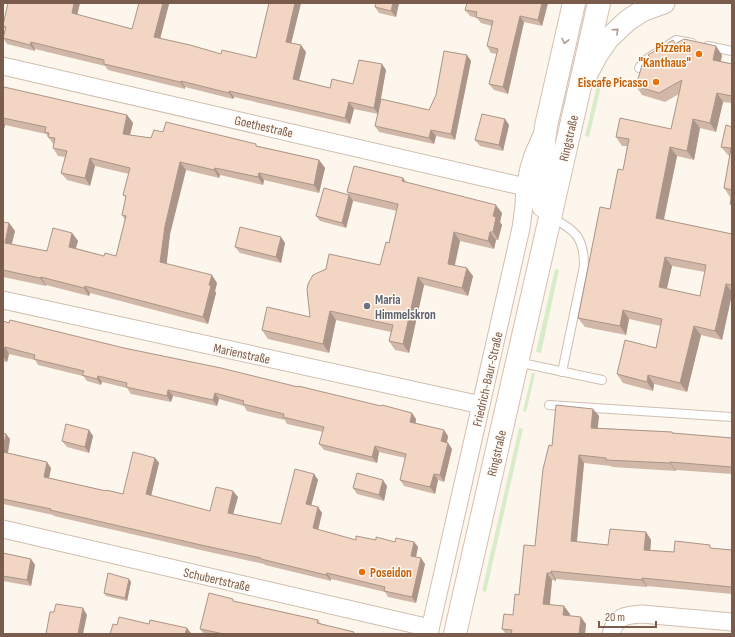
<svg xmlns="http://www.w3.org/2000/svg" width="735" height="637" viewBox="0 0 735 637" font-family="'Sofia Sans Condensed',sans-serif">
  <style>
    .green { fill: #d8ecc9 }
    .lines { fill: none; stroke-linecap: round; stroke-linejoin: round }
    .service-casing { stroke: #d1beb0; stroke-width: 10 }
    .minor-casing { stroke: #d1beb0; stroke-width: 19 }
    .tertiary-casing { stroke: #d1beb0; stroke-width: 23 }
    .secondary-casing { stroke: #d6c0b0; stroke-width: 24 }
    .service { stroke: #fff; stroke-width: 8 }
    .minor { stroke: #fff; stroke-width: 17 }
    .tertiary { stroke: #fff; stroke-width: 21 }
    .secondary { stroke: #fff; stroke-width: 22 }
    .wall { fill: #d1b7a8; fill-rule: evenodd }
    .shaded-wall { fill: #aa9588 }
    .building { fill: #f3d5c3; stroke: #aa9588; fill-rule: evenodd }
    .oneway { stroke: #af9d94 }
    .food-dot { fill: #e8710a; stroke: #fffaf3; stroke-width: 1.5 }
    .worship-dot { fill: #6b7280; stroke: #fffaf3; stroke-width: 1.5 }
    .labels { text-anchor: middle; stroke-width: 3; stroke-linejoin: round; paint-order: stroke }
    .food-label { font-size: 13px; font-weight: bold; fill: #c56008; stroke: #fffaf3; text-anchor: end }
    .street-label { font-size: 13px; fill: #7a5c4d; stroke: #fffaf3 }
    .worship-label { font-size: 13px; font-weight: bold; fill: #5b616d; stroke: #fffaf3; text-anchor: start }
  </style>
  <rect width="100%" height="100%" fill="#fdf6ec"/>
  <g class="green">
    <polygon points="598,81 602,82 589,137 585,136"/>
    <polygon points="555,269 559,270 541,353 536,352"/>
    <polygon points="532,373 535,374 526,412 523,411"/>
    <polygon points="519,428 523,429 486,592 482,591"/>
  </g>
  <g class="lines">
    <g class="service-casing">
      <g id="service">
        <polyline points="708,46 732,51"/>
        <polyline points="639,68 644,61 676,40 692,43"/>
        <path d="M552,218c24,12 32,20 32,48l-22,106"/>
        <polyline points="517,362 602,380"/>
        <polyline points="549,405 732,417"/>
      </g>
    </g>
    <g class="minor-casing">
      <g id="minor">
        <polyline points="3,66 525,187"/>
        <polyline points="3,300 481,405"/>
        <polyline points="3,529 430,628"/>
        <polyline points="429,634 521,228 524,206 525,187 529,168 533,155 542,135"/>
        <path d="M611,634c5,-18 14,-19 31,-20l90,8"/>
      </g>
    </g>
    <g class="tertiary-casing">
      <polyline id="tertiary" points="586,76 597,55 608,39 627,21 642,11 664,3"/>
    </g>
    <g class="secondary-casing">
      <g id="secondary">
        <polyline points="543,206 544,141 546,126 574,3"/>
        <polyline points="455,634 599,3"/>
      </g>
    </g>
    <use href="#service" class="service"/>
    <use href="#minor" class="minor"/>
    <use href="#tertiary" class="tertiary"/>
    <use href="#secondary" class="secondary"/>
  </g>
  <g class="wall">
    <polygon points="80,3 77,15 132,29 169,4 160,38 221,54 256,58 301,3 291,43 306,52 299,80 330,88 353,84 386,70 380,104 429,110 467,55 471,61 455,140 436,136 434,144 379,132 375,126 378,114 354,109 350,124 234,97 233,99 185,87 185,89 108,70 105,66 35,49 35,51 7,44 3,38 5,29 3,26 3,25"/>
    <polygon points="376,3 399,3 396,17 379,13 375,7"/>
    <polygon points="467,3 548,3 542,26 524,22 508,94 494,90 489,84 497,54 491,53 487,46 492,26 481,23 477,18 470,16 465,10"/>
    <path d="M676,44l46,11 -1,6 11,3v39l-9,-1 -7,30 -16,-4 -6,32 -17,-4 -13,64 68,14v60l-10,46 -21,-5 -14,57 -33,-8 -1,7 -30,-8 -6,-9 39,-26 5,-22 -32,-7 -3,16 -41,-8 -7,-9 32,-109 13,-39 4,-24h-5l-6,-9 55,-8 8,-35 -14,8 -23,-7 -6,-9zM672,266l33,6 -5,24 -33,-7z"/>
    <polygon points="3,91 127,115 133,123 130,135 151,138 163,132 258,146 319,160 325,168 319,193 264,180 263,185 220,175 219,178 186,170 170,234 166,264 217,283 215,291 216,293 208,324 90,293 89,296 46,285 46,286 3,277 3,222 9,223 15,231 12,244 47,251 72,233 78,241 76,248 104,256 116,256 125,220 122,215 126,198 123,195 129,174 95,166 90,186 67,180 61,173 65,157 58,156 53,148 54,145 46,134 5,125 3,133"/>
    <polygon points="505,119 509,125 503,151 480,146 475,140"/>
    <polygon points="732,127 732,206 730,204 731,197 730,197 724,188 730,156 728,155 721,147"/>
    <polygon points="407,183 502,213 500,222 502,225 498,240 496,240 494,249 460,241 455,265 473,276 468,296 424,285 409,353 395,350 389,341 391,332 336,320 329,353 268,339 262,330 310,317 380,265 389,243 397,211 353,201 346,228 320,221 316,216 349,195 347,192"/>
    <polygon points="285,243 281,263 240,253 235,247"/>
    <polygon points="3,321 416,419 416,423 448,436 447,442 448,443 452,449 444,482 438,480 435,494 404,486 400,480 405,458 379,452 377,463 324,450 319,444 323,432 287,424 285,420 247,411 244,406 219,399 217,406 173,396 171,402 131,394 127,388 102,382 101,385 87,381 83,376 38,365 35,360 9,354 7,362 3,361"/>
    <polygon points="593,409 599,416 597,428 672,432 673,433 732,438 732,474 676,470 676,471 612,467 611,466 584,463 577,542 608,545 646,532 651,540 650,550 674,552 712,548 732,550 732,594 647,586 647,587 556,579 556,581 552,580 550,604 570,614 569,615 586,624 585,634 506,634 502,629 513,615 535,546 552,446"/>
    <polygon points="89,430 93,436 89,453 67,447 62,441"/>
    <polygon points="3,433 6,434 10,439 8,453 51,468 49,478 106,491 123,494 155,458 159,463 151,496 210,511 238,497 233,514 281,524 314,474 318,480 311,505 318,507 322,513 318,530 356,540 395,542 414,542 418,547 416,557 425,564 416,603 388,597 385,592 331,579 331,581 265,565 264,564 205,551 54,516 53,515 3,504"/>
    <polygon points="387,486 384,501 357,494 353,488"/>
    <polygon points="3,553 31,559 35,565 31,586 3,581"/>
    <polygon points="131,582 127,601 106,596 104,593"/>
    <polygon points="234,601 318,620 321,624 354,632 355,634 204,634 200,629"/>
  </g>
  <g class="shaded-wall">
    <polygon points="74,3 80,3 76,20 72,13"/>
    <polygon points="163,3 169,3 169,4 159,43 154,37"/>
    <polygon points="295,3 301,3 290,48 286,42"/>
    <polygon points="393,3 399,3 396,17 391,11"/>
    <polygon points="542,3 548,3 542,26 538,20"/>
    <polygon points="520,16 524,22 508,94 503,87"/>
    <polygon points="31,42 35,49 35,51 30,45"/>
    <polygon points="301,45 306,52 298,85 293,79"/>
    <polygon points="716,46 722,55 719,69 713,60"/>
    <polygon points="467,55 471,61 455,140 451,134"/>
    <polygon points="382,64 386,70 378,114 374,108"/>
    <polygon points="181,81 185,87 185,89 180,82"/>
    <polygon points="229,91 234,97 233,99 229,93"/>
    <polygon points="717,93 723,102 716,132 710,123"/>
    <polygon points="349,102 354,109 350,124 345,118"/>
    <polygon points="127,115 133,123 128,142 123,134"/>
    <polygon points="505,119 509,125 503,151 499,145"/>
    <polygon points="693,119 700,128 694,160 687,151"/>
    <polygon points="3,122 5,125 3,133"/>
    <polygon points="431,130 436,136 434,144 429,138"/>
    <polygon points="670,147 677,156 662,227 656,218"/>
    <polygon points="90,158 95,166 90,186 85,178"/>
    <polygon points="319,160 325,168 319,193 314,185"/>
    <polygon points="180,162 186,170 170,234 166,270 160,262 165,226"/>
    <polygon points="215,168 220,175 219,178 214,170"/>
    <polygon points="259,173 264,180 263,185 258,177"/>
    <polygon points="403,178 409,186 402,181"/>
    <polygon points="349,195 353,201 346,228 342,223"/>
    <polygon points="496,205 502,213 500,222 502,225 498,240 493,232 493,216"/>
    <polygon points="9,223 15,231 10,250 5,243"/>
    <polygon points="454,232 460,241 453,272 448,264"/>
    <polygon points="490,232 496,240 494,249 488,241"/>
    <polygon points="72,233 78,241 74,254 69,247"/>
    <polygon points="281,237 285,243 281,263 276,257"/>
    <polygon points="665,257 672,266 665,296 659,287"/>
    <polygon points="467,268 473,276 468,296 462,288"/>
    <polygon points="212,275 217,283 215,291 216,293 208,324 203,317 209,285"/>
    <polygon points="41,277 46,285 46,286 40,278"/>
    <polygon points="418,277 424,285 409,353 403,344"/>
    <polygon points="726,284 732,292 732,294 722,340 715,331"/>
    <polygon points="85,286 90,293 89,296 84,288"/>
    <polygon points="623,310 629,319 626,335 620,326"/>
    <polygon points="330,311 336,320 329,353 323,344"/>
    <polygon points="694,326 701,335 687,392 680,383"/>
    <polygon points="5,347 9,354 7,362 3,356"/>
    <polygon points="648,375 654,384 653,391 647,382"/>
    <polygon points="98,376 102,382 101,385 97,379"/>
    <polygon points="168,390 173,396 171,402 167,396"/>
    <polygon points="215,393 219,399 217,406 213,400"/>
    <polygon points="593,409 599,416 597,435 591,428"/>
    <polygon points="412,413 416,419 414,428 410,422"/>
    <polygon points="89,430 93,436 89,453 85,447"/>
    <polygon points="444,430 448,436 446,447 441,441"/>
    <polygon points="6,434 10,439 7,458 3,453"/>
    <polygon points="448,443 452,449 444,482 440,475"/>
    <polygon points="375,446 379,452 377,463 372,457"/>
    <polygon points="579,455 584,463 576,549 571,541"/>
    <polygon points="155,458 159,463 150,500 146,494"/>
    <polygon points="47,462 51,468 48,483 44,477"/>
    <polygon points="670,462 676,470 676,471 670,463"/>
    <polygon points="314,474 318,480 310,510 306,504"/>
    <polygon points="434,474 438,480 435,494 430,487"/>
    <polygon points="383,480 387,486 384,501 379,495"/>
    <polygon points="233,491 238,497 232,518 228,513"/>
    <polygon points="318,507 322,513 317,534 313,528"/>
    <polygon points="646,532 651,540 650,557 644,550"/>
    <polygon points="414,542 418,547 415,561 411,556"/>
    <polygon points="421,558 425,564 416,603 412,597"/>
    <polygon points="31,559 35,565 31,586 27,580"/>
    <polygon points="551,571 556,579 556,581 551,573"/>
    <polygon points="327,573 331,579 331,581 326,575"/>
    <polygon points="547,573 552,580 549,611 543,604"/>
    <polygon points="642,578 647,586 647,587 642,580"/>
    <polygon points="129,579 131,582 127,601 125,598"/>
    <polygon points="564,606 570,614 569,622 563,615"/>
    <polygon points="83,608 87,615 83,634 78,634"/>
    <polygon points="581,617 586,624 585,634 579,634"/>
    <polygon points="187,628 191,633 190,634 185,634"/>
  </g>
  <g class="building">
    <polygon points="8,3 74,3 72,13 132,29 139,3 163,3 154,37 190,45 221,54 222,50 256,58 269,3 295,3 286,42 301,45 293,79 330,88 332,79 353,84 359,60 382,64 374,108 349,102 345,118 229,91 229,93 181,81 180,82 104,64 104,60 31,42 30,45 3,38 6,27 3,26 3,25"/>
    <polygon points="376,3 393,3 391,11 375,7"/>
    <polygon points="467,3 542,3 538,20 520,16 503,87 489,84 498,49 487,46 493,21 476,17 477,12 465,10"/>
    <path d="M684,39l32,7 -3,14 19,4v32l-15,-3 -7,30 -17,-4 -6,32 -17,-4 -14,71 76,16v51l-6,-1 -11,47 -21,-5 -14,57 -32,-8 -1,7 -30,-8 8,-34 31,8 6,-29 -39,-9 -3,16 -42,-8 22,-111 10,2 8,-40 5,1 6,-31 -13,-2 4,-19 51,11 11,-49 -23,13 -23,-7 6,-21 9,-6 -3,-4 25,-15 2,4zM665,257l41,8 -6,31 -41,-9z"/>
    <polygon points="444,51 467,55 451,134 431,130 429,138 375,126 381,99 429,110 436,95"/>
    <polygon points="4,87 127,115 123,134 151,138 154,130 163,132 166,122 256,144 256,146 319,160 314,185 259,173 258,177 215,168 214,170 180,162 165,226 160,262 212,275 209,285 211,286 203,317 85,286 84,288 41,277 40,278 3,270 3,222 9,223 5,243 47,251 53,228 72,233 69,247 104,256 105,253 116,256 126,216 122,215 126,196 123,195 130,168 90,158 85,178 61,173 67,151 53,148 55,138 48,137 49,133 45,132 46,127 3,118 3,91"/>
    <polygon points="482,114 505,119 499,145 475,140"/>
    <polygon points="726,125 732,127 732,190 724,188 731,148 721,147"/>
    <polygon points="354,166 403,178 402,181 496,205 493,216 496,217 493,232 490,232 488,241 454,232 448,264 467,268 462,288 418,277 403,344 389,341 393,325 330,311 323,344 262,330 267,307 310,317 307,290 308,284 313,275 326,269 329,254 380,265 386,242 389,243 398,204 347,192"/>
    <polygon points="324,188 349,195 342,223 316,216"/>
    <polygon points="732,192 732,204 730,204"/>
    <polygon points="240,227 281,237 276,257 235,247"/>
    <polygon points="10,320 124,348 221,368 298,387 298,386 381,406 382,405 412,413 410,422 444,430 441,441 448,443 440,475 434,474 430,487 400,480 406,454 375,446 372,457 319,444 324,427 283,417 284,414 243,404 244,401 215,393 213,400 168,390 167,396 126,387 127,383 98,376 97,379 82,375 84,371 34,359 35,355 5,347 3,355 3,321 9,323"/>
    <polygon points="556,405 593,409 591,428 672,432 672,433 732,438 732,467 670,462 670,463 606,460 606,458 579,455 571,541 608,545 610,529 646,532 644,550 674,552 675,541 710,545 710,548 732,550 732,587 642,578 642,580 551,571 551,573 547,573 543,604 564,606 563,615 581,617 579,634 511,634 512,630 502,629 504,614 513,615 515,594 519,595 524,545 535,546 543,469 549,445 552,446"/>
    <polygon points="66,424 89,430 85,447 62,441"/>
    <polygon points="3,433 6,434 3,450"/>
    <polygon points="3,452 47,462 44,477 106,491 106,490 123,494 133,452 155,458 146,494 210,511 216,487 233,491 228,513 281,524 295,469 314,474 306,504 318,507 313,528 356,540 356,536 376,540 376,537 395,542 396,538 414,542 411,556 421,558 412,597 384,591 385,587 327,573 326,575 261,559 261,558 201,545 50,510 51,509 3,499"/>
    <polygon points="357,473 383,480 379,495 353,488"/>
    <polygon points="3,553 31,559 27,580 3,576"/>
    <polygon points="108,573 129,579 125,598 104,593"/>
    <polygon points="209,593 233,599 233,601 318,620 317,623 354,632 353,634 224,634 200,629"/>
    <polygon points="56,604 83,608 78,634 46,634 50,612 54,612"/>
    <polygon points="119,617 149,624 150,620 187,628 185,634 110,634 113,624 117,625"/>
  </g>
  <defs><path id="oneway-chevron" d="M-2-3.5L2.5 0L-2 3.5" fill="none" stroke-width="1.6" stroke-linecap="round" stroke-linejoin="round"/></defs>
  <g class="oneway">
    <use href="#oneway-chevron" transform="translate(616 31) rotate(-42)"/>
    <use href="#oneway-chevron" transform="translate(565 41) rotate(103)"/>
  </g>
  <g class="food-dot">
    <circle cx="699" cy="54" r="4"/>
    <circle cx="656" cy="82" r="4"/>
    <circle cx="362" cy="572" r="4"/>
  </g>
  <circle class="worship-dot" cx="367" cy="306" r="4"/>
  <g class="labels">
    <g class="food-label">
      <text x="691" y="52">Pizzeria<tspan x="691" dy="15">"Kanthaus"</tspan></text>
      <text x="648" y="87">Eiscafe Picasso</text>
      <text x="370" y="577" text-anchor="start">Poseidon</text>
    </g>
    <g class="street-label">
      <text transform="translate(264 126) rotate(13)" y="5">Goethestraße</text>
      <text transform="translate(568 138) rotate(-77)" y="5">Ringstraße</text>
      <text transform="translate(242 353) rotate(12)" y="5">Marienstraße</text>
      <text transform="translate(487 379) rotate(-77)" y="5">Friedrich-Baur-Straße</text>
      <text transform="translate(496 453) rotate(-77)" y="5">Ringstraße</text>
      <text transform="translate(217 579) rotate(13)" y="5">Schubertstraße</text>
    </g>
    <g class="worship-label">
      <text x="375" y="304">Maria<tspan x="375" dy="15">Himmelskron</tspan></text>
    </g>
  </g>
  <rect width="735" height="637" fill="none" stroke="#7a5c4d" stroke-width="8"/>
  <path d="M599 621v6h57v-6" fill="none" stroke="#7a5c4d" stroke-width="2"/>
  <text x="605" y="621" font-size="12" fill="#7a5c4d" stroke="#fffaf3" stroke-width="3" paint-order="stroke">20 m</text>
</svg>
